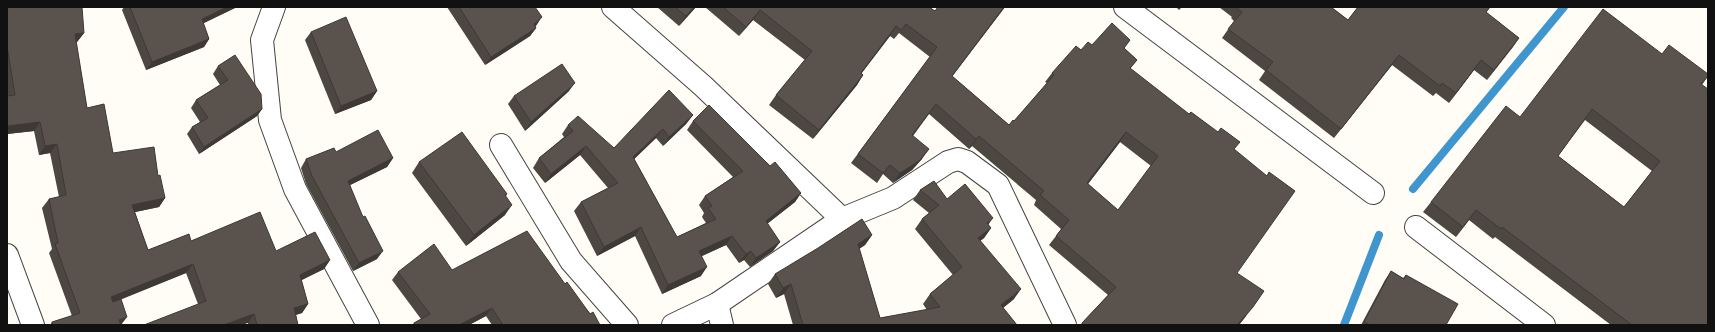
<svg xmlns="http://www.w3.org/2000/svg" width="1715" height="332" viewBox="0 0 1715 332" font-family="Literata,serif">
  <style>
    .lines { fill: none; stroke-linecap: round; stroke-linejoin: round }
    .stream { stroke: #3f96cf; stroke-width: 8 }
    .street-casing { stroke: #444; stroke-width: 24 }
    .street { stroke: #fff; stroke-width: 22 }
    .wall { fill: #4d4742; fill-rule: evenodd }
    .shaded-wall { fill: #3f3936 }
    .building { fill: #5a524d; stroke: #3f3936; fill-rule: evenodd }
  </style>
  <rect width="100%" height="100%" fill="#fffdf5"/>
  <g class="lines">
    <g class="stream">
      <polyline points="1413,189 1564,7"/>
      <polyline points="1344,325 1379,235"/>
    </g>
    <g class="street-casing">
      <g id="street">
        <polyline points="274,7 262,40 270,120 295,189 368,325"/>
        <polyline points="613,7 703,86 842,219"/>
        <polyline points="1125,7 1373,193"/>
        <polyline points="501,145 571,261 627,325"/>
        <polyline points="1416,227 1544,325"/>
        <polyline points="7,255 33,325"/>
        <polyline points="717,304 722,325"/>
        <polyline points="673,325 717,304 842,219 893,198 948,162 958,159 967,162 998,185 1065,325"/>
      </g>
    </g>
    <use href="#street" class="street"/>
  </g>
  <g class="wall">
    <polygon points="7,7 84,33 77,42 76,42 87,108 113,153 158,176 165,198 159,207 135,212 148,250 191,241 276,251 330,260 324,269 301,280 308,304 302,313 296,315 298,325 248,325 248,323 198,304 186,273 121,299 121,325 50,325 52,322 72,316 49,253 52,249 42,208 49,199 59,197 50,153 39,155 34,131 7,134 7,96 8,96 7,92"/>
    <polygon points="124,7 236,7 235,8 203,23 209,39 204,47 146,70 122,10"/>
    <polygon points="447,7 535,7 535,26 536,28 530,36 485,65"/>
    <polygon points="657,7 696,7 679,26"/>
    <path d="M705,7h224l6,4 3,-4h67l-53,69 57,49 5,-4 33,-38 -2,-1 7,-9 29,-23 11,-5 38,-5 -6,8 13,12 -7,9 104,80 3,124 9,43 -7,9h-159l28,-30 -59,-50 7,-9 5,-7 -27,-24 2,-5 -64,-54 -3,3 -40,-35 -16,22 9,23 -10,11 -19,13 -10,-9 -6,9 -26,-20 79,-106 -31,-24 -5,6 -4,-3 -29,38 2,1 -6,10 -44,54 -44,-34 7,-10 29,-35 -52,-40 -14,16zM1120,142l31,24 -33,44 -30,-26z"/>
    <polygon points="1176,7 1182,7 1179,10"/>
    <polygon points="1219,7 1331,7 1348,20 1358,7 1490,7 1486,13 1519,38 1487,80 1474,70 1449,103 1436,93 1433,96 1392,65 1334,138 1259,80 1265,71 1222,38 1234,21 1231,18 1232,17"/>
    <polygon points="311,32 377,91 371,100 335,114 305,40"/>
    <path d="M1662,54l46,22 -6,9 6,240h-97l-116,-88 -2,2 -24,-19 -13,17 -33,-25 8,-10zM1585,120l67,51 -28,36 -66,-51z"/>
    <polygon points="218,66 262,109 257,116 199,154 187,134 192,127 200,122 191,108 196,100 220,85 213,74"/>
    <polygon points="569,91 525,131 508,104 514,96"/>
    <polygon points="693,115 686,124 663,146 656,138 634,159 677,237 706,223 702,217 704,213 699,205 705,196 733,177 687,130 693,121 770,166 801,193 795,202 767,224 780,242 773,251 750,267 744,260 739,263 726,245 702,256 701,276 662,294 635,236 597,256 574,211 581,202 608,188 580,155 545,183 533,168 539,158 564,137 562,134 568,125 614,148"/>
    <polygon points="336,152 393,158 387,167 350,185 377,259 353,271 306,184 301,168 306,159"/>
    <polygon points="419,162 507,194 506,196 505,215 466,246 412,173"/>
    <polygon points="920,190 947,199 988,225 991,228 984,238 980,241 1014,299 1003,308 1017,325 793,325 784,294 776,298 768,284 775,274 872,235 865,245 859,249 880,318 927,310 923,304 930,294 953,275 915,229 922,219 929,213 913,200"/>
    <polygon points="452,270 565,284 600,325 492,325 486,316 469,325 412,325 414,323 421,319 392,280 398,272"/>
    <polygon points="1391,271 1403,278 1406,275 1446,325 1361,325 1385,280"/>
  </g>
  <g class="shaded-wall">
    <polygon points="227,7 236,7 235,8 196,27 202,19"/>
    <polygon points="694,7 696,7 679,26 686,16"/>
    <polygon points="1004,7 1005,7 945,86 952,76"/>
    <polygon points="760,10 753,20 739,36 746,27"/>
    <polygon points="542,17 536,26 528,32 534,24"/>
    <polygon points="896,26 890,36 854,83 861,73"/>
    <polygon points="536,28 530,36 485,65 491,57"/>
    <polygon points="84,33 77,42 69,43 75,34"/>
    <polygon points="1519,38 1513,47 1487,80 1494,70"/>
    <polygon points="209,39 204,47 146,70 152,62"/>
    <polygon points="1399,55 1392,65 1334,138 1341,129"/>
    <polygon points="1481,60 1474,70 1449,103 1456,93"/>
    <polygon points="863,75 857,85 813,139 819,130"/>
    <polygon points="575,83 569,91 525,131 531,122"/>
    <polygon points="377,91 371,100 335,114 341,106"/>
    <polygon points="262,109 257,116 199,154 204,147"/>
    <polygon points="693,115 686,124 663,146 669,137"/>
    <polygon points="40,122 34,131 7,134 7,126"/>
    <polygon points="663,129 656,138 627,166 633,157"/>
    <polygon points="1126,132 1120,142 1081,193 1087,183"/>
    <polygon points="979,136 972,146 969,149 976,139"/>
    <polygon points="57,144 50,153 39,155 45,146"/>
    <polygon points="586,146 580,155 545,183 551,174"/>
    <polygon points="929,149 922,159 912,170 893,183 900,173"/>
    <polygon points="393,158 387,167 342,189 348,181"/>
    <polygon points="801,193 795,202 759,230 766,221"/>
    <polygon points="165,198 159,207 126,214 132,205"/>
    <polygon points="512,205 505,215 466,246 474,235"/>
    <polygon points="1476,210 1469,220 1456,237 1463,227"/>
    <polygon points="993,218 986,228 987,223"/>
    <polygon points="641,227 635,236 597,256 604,247"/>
    <polygon points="991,228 984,238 971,248 978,238"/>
    <polygon points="872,235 865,245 851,254 858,244"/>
    <polygon points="732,236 726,245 693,260 699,251"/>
    <polygon points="780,242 773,251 750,267 756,258"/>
    <polygon points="383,251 377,259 353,271 359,263"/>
    <polygon points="751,251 744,260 739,263 746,254"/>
    <polygon points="330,260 324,269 294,284 300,275"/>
    <polygon points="193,264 186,273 105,306 111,297"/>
    <polygon points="707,267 701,276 662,294 668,285"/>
    <polygon points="791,284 784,294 776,298 783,288"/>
    <polygon points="1021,289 1014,299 994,315 1001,305"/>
    <polygon points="308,304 302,313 287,317 294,308"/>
    <polygon points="1253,307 1239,325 1237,325"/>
    <polygon points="492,308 486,316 469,325 459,325"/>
    <polygon points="254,314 248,323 242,325 223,325"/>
    <polygon points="127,317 121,325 119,320"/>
  </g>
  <g class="building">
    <polygon points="7,7 82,7 84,33 75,34 87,108 104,104 113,153 154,147 158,176 160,175 165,198 132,205 148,250 189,234 191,241 260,212 276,251 315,232 330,260 300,275 308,304 294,308 298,325 257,325 254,314 223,325 144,325 206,301 193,264 111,297 113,302 121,299 127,317 119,320 121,325 53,325 52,322 80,313 55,244 58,243 49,199 66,195 57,144 45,146 40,122 7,126 7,96 15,95 7,46"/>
    <polygon points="130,7 227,7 202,19 209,39 152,62"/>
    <polygon points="459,7 535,7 542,17 534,24 536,28 491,57"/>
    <polygon points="675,7 694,7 686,16"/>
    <path d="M723,7h206l6,4 3,-4h66l-52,69 57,49 4,-5 1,1 40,-46 -2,-2 24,-27 5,4 7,-8 4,3 20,-22 18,17 -6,8 13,12 -7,8 59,46 2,-2 27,20 3,-4 19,14 -6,7 33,27 2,-4 26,19 -58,82 27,18 -11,16 -16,18h-153l-2,-2 34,-36 -60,-51 13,-16 -29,-25 4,-4 -65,-55 -3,3 -40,-35 -24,31 17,14 -10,12 -19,12 -10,-8 -7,8 -25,-19 79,-107 -31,-23 -5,6 -5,-4 -35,47 2,2 -44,55 -43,-35 36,-44 -52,-41 -14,17zM1126,132l32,24 -40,54 -31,-27z"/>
    <polygon points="1238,7 1331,7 1348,20 1358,7 1490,7 1486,12 1519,38 1494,70 1481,60 1456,93 1442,83 1440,86 1399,55 1341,129 1266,70 1273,62 1228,29 1242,12 1237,8"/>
    <path d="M1603,9l59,45 7,-9 39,29v2l-7,8 7,5v236h-76l-130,-98 -1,2 -25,-19 -13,17 -32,-25 75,-96 14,11zM1592,109l68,52 -36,46 -66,-51z"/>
    <polygon points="346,17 377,91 341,106 311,32"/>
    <polygon points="235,55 261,94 262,109 204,147 192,127 208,118 196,100 228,80 218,66"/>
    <polygon points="562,64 575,83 531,122 514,96"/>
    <polygon points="669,90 693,115 669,137 663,129 633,157 677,237 716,219 708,208 712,206 705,196 743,171 693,121 709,105 770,166 775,162 801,193 766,221 780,242 756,258 751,251 746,254 732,236 699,251 707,267 668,285 641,227 604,247 581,202 618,183 586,146 551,174 539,158 573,131 568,125 578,116 614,148"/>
    <polygon points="378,130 393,158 348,181 363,217 365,216 383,251 359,263 312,176 306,159 334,148 336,152"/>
    <polygon points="462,132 507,194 505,195 512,205 474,235 419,162"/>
    <polygon points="934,181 947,199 965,184 993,218 987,223 991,228 978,238 1021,289 1001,305 1017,325 803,325 791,284 783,288 775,274 818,248 862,219 872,235 858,244 880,318 940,307 930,294 962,267 922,219 939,205 920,190"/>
    <polygon points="527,231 565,284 567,282 590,314 593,312 600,325 503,325 492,308 459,325 415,325 414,323 430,314 398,272 434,244 452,270"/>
    <polygon points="1391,271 1404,279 1406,275 1458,304 1446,325 1370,325 1364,322"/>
  </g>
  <rect width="1715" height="332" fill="none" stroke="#111111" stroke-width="16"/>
</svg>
